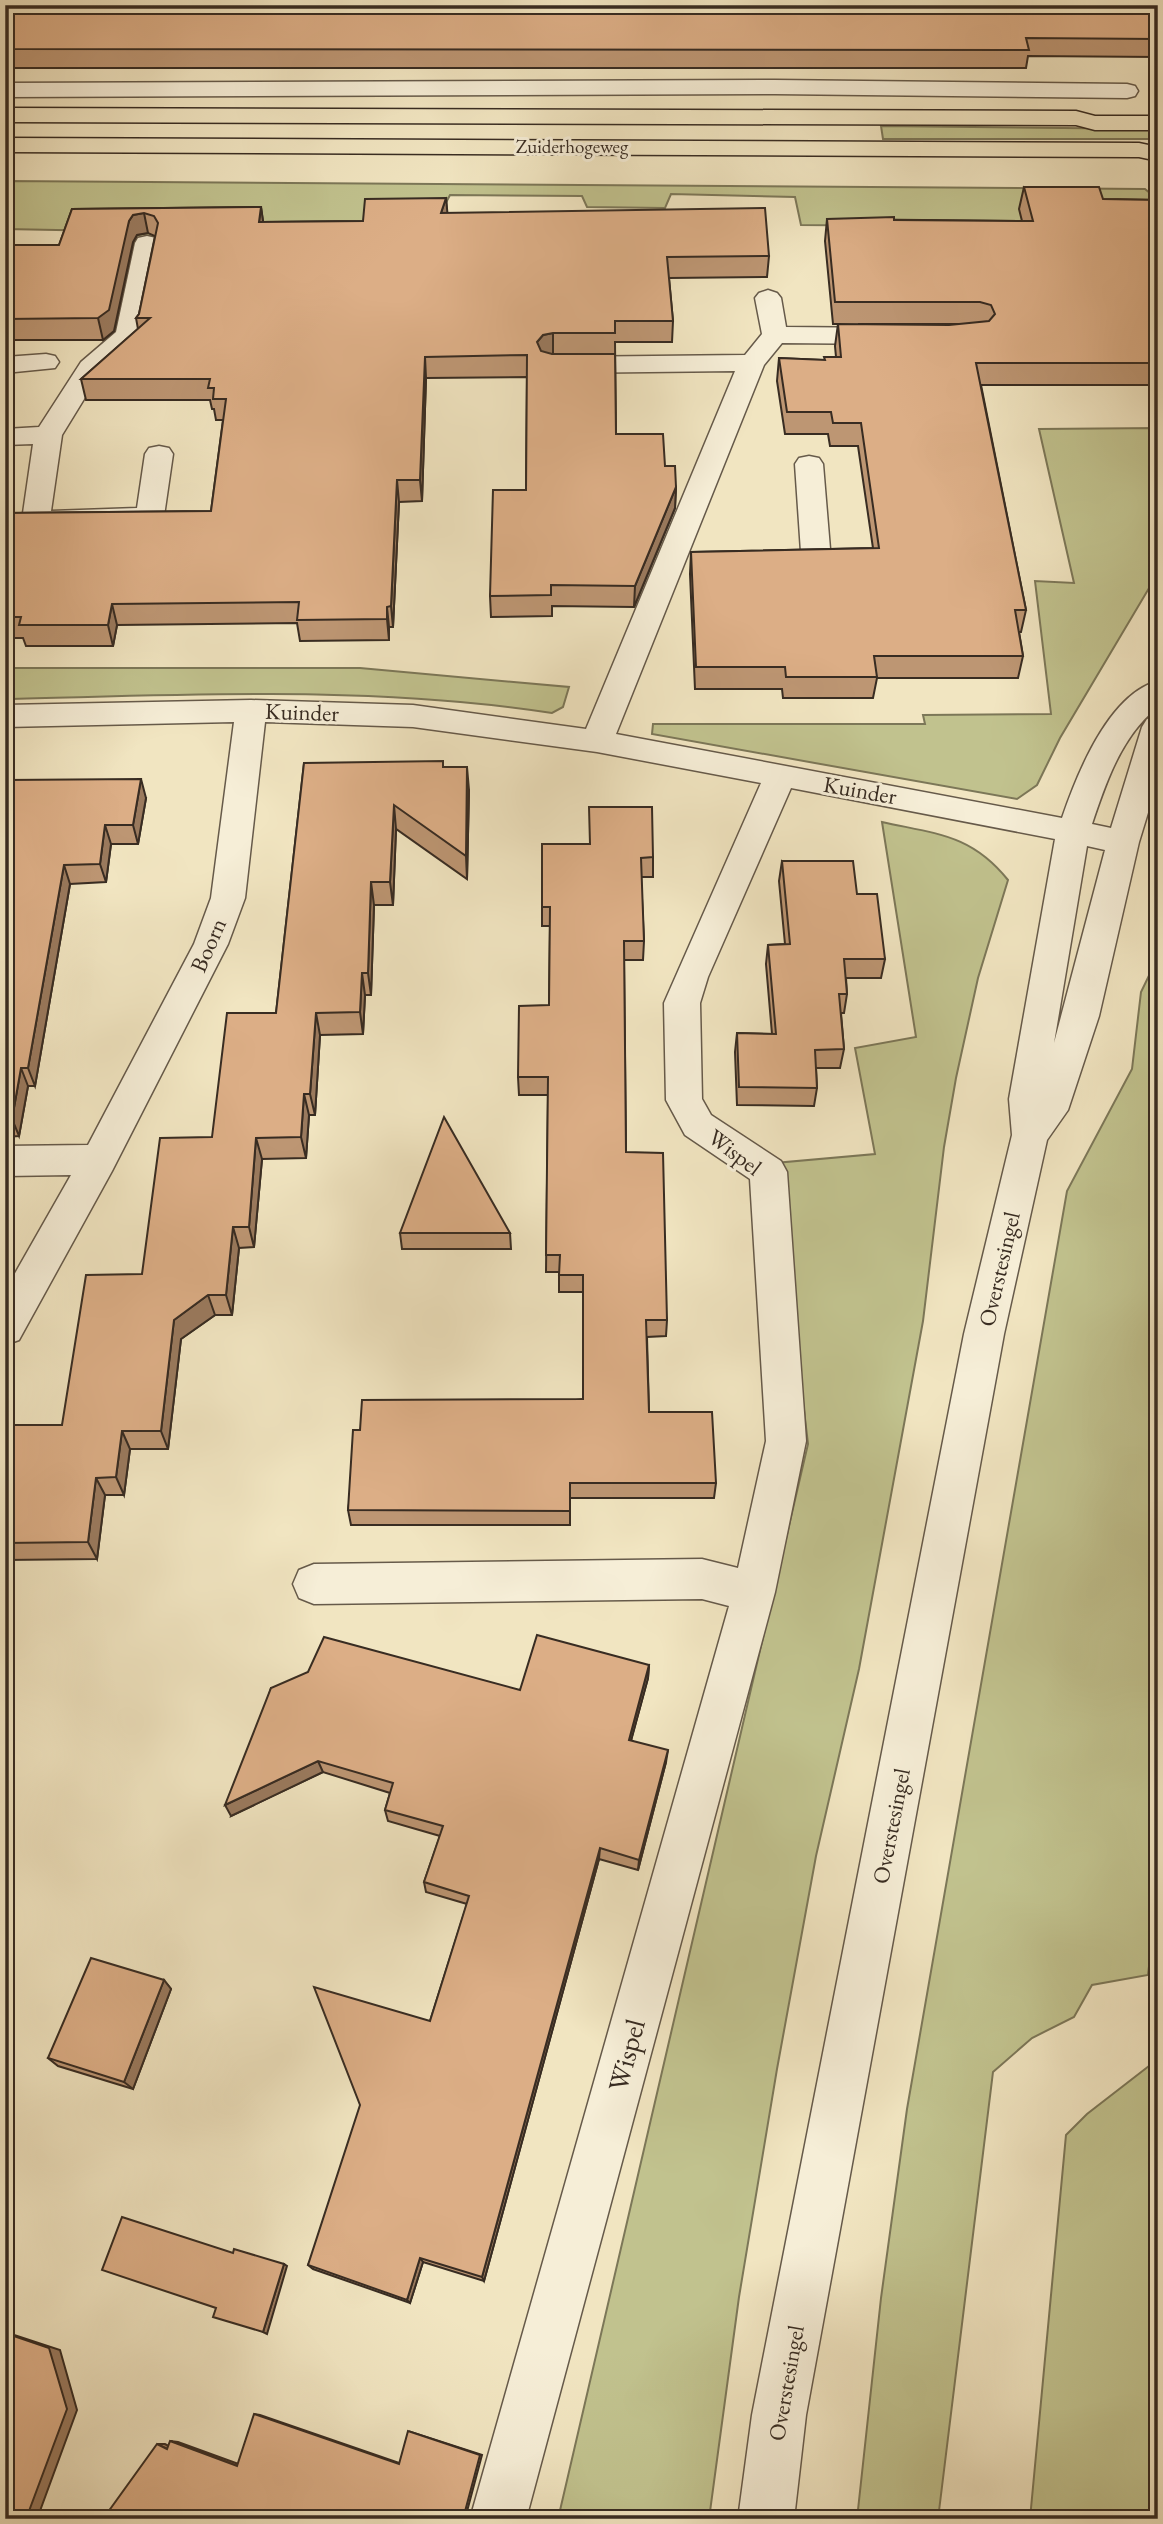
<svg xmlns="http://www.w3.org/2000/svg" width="1163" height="2524" viewBox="0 0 1163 2524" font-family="'EB Garamond',serif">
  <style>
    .green { fill: #c1c28e; stroke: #7c7758; stroke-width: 2 }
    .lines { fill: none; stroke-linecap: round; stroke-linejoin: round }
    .minor-casing { stroke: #665a4a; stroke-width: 3 }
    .major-casing { stroke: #382c22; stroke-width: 3 }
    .minor { fill: #f6eed7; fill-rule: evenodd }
    .major { fill: #f1e5c1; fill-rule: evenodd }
    .wall { fill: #bd9673; stroke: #382c22; stroke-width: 2; fill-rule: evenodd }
    .shaded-wall { fill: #9a7a5e; stroke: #382c22; stroke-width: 2 }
    .building { fill: #dcae86; stroke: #382c22; stroke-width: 2 }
    .labels { text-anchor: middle; stroke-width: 6; stroke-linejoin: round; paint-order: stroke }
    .far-street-label { font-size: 19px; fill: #382c22; stroke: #f6eed7 }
    .street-label { font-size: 23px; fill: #382c22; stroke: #f6eed7 }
    .near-street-label { font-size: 28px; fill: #382c22; stroke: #f6eed7 }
  </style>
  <rect width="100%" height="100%" fill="#f1e5c1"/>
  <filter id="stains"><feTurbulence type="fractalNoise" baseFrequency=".00286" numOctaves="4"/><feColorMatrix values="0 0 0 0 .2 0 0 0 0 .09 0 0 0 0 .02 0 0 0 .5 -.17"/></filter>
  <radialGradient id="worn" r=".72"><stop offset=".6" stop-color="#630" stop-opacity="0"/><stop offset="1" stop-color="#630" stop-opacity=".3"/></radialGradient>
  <g class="green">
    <polygon points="881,126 1158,129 1158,139 883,139"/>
    <polygon points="5,181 1145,189 1151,194 1158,194 1158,228 801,225 795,197 671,194 665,208 587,207 582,196 450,195 438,218 360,240 171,255 129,256 108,231 5,229"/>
    <polygon points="1158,428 1158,573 1060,738 1037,785 1017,799 652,734 653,724 925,724 923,715 1051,714 1035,581 1074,583 1039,429"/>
    <path d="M5,668h355l209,19 -6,20 -11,6c-180,-28 -365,-18 -547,-14z"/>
    <path d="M882,822c54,12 89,12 126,58l-30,98 -22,100 -12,69 -21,174 -64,348 -43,187 -39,213 -38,228 -30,222h-151l250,-1075 -33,-281 100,-9 -20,-106 61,-11z"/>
    <polygon points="1158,957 1158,1887 1148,1975 1092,1985 1074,2017 1032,2038 993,2072 938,2519 857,2519 881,2298 907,2109 1067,1191 1132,1069 1141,992"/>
    <polygon points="1158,2059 1158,2519 1030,2519 1066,2135 1087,2114"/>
  </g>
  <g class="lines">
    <g class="minor-casing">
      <g id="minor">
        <polygon points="775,80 1127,84 1135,86 1138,91 1135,96 1127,98 775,94 5,97 5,83"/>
        <polygon points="147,236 156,238 159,243 141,335 100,373 62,435 51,511 137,508 145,454 149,448 159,446 169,448 173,454 164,516 160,522 150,525 36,529 26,526 22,520 33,444 5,445 5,429 39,427 81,362 116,332 135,243 138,238"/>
        <path d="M768,290l9,3 4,5 5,29 104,1 9,2 4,6 -4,6 -9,2 -108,-1 -18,22 -148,369 446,84c15,-44 47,-124 96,-137v26c-36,28 -52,75 -66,117l19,4 31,-101 5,-8 11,-3v64l-19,62 -40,174 -31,94 -21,30 -43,194 -198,1081 -12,104h-56l14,-104 212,-1081 48,-199 -3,-36 46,-260 -264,-51 -83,189 -8,26 2,96 9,16 70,46 6,11 19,269 -31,151 -249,927h-56l259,-913 -27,-7 -388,5 -15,-6 -6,-14 6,-14 15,-6 388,-5 36,9 28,-127 -16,-262 -65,-44 -19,-35 -2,-97 97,-220 -164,-31 -184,-25 -148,-5 -20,176 -17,46 -116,227 -93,169 -14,5v-54l66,-116 -66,1v-30l83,-1 106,-201 17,-46 23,-176 -229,5v-22l246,-5 162,5 173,24 149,-358 -173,2 -9,-2 -4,-6 4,-6 9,-2 183,-2 17,-21 -7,-36 4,-5zM1087,846l18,4 -51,193z"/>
        <polygon points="46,354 55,356 59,362 55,368 5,373 5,357"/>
        <path d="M809,456l10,2 4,6 8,97 -5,6c-18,5 -43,6 -61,1l-5,-6 5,-6 36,-4 -6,-88 4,-6z"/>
      </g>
    </g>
    <g class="major-casing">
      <g id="major">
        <polygon points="5,108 1076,111 1095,116 1158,116 1158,130 1095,130 1076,125 5,122"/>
        <polygon points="5,138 1139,143 1158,147 1158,161 1139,157 5,152"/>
      </g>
    </g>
    <use href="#minor" class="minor"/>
    <use href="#major" class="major"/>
  </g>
  <g class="wall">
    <polygon points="5,5 1158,8 1158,57 1028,56 1026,68 5,68"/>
    <path d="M1024,187l79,12 55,1v185h-177l45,225 -5,22h-2l4,24 -5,22h-141l-4,20h-90l-1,-9h-87l-5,-115 1,-22 182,-4 -15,-102h-28l-2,-12h-43l-8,-53 2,-23 45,2 12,-3 -1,-11 3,-22h-5l-8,-83 2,-22 195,2 -3,-12zM858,324h102l-11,1z"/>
    <polygon points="446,198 447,213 769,256 767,277 669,278 673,321 672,342 615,342 616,434 665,466 676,487 675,508 634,607 552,606 552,616 491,617 490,596 526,490 527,377 426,378 422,501 399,502 393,627 389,627 389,640 300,641 297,623 117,625 113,646 26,646 23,638 5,638 5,513 211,511 223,420 216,420 214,409 212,409 210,400 86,400 81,379 138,329 136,318 139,314 155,236 148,233 137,235 133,242 114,331 103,340 5,340 5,245 59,245 72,209 261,207 263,222 363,221"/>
    <polygon points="304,763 444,767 469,790 467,879 396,829 393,905 374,905 371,995 365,995 363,1034 320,1035 315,1115 309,1115 306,1158 262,1159 254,1247 239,1248 232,1315 215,1315 181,1339 168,1449 130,1449 124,1495 105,1495 97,1559 5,1560 5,1425 62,1425 142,1274 276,1013"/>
    <polygon points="5,780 146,798 138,844 111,844 106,882 70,884 35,1086 28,1086 19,1136 5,1137"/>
    <polygon points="542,844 653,857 653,877 641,877 644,941 643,960 624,960 626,1152 667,1320 666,1336 647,1337 649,1412 716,1483 714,1498 570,1498 570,1525 351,1525 348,1510 360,1430 583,1399 583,1292 559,1292 559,1272 546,1272 548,1095 519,1095 518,1077 549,1005 550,926 542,926"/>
    <polygon points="782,861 857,894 885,959 881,978 846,978 847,994 844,1013 841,1013 844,1049 840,1068 816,1068 817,1088 814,1106 737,1105 735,1052 737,1033 772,1034 766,964 768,945 785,944 779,881"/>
    <polygon points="400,1233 510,1233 511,1249 402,1249"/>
    <polygon points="649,1665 648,1678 631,1740 666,1762 638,1870 599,1859 484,2281 423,2262 410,2303 313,2269 308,2265 430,2021 467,1904 426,1892 424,1882 440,1836 388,1821 385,1810 390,1793 323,1772 231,1816 271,1688 520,1690"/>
    <polygon points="164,1980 171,1989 133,2089 58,2066 48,2058"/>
  </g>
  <g class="shaded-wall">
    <polygon points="446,198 448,219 441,213"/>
    <polygon points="261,207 264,228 259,222"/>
    <polygon points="144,213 148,233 137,235 133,242 114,331 103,340 98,318 129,221 133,215"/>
    <polygon points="553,333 553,354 538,364 537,342 543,335"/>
    <polygon points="425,357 426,378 422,501 420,480"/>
    <polygon points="397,480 399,502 393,627 391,606"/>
    <polygon points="676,487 675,508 634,607 635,586"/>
    <polygon points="112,604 117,625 113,646 108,625"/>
    <polygon points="387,607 389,627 389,640 387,619"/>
    <polygon points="467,767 469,790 467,879 466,856"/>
    <polygon points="141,779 146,798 138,844 133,825"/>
    <polygon points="394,805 396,829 393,905 390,882"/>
    <polygon points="105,825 111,844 106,882 100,864"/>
    <polygon points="64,865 70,884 35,1086 28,1068"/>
    <polygon points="371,882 374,905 371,995 368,973"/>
    <polygon points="362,973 365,995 363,1034 360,1012"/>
    <polygon points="316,1013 320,1035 315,1115 310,1094"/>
    <polygon points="21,1068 28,1086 19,1136 12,1119"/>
    <polygon points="304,1094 309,1115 306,1158 301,1137"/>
    <polygon points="256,1138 262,1159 254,1247 249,1227"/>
    <polygon points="233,1227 239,1248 232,1315 226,1295"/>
    <polygon points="208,1295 215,1315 181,1339 168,1449 161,1431 174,1320"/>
    <polygon points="122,1431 130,1449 124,1495 116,1477"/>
    <polygon points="96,1478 105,1495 97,1559 88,1542"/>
    <polygon points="649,1665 648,1678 628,1752 629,1740"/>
    <polygon points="668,1750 666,1762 638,1870 639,1860"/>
    <polygon points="318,1761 323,1772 231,1816 225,1805"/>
    <polygon points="600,1848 599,1859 484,2281 482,2277"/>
    <polygon points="164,1980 171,1989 133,2089 124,2082"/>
    <polygon points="420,2258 423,2262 410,2303 407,2300"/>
    <polygon points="284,2264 287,2266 267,2334 263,2332"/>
    <polygon points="5,2332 60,2350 77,2410 37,2519 26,2519"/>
    <polygon points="254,2414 260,2415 402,2464 399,2464"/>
    <polygon points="411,2432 482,2455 465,2519 463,2519"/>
    <polygon points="170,2441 178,2442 244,2466 237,2466"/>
    <polygon points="157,2444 165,2444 176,2450 167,2449"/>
  </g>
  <g class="building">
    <polygon points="5,5 1157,5 1158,8 1158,39 1026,38 1029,50 5,49"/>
    <polygon points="1024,187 1099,187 1103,199 1158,200 1158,363 976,363 1026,610 1015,610 1023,656 874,656 877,677 786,677 785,667 696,667 691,552 879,548 861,423 833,423 831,412 787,412 779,358 825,360 824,357 841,357 838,324 949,325 989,321 995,314 991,305 980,302 835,302 827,219 894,217 894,220 1033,221"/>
    <polygon points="446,198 441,213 765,208 769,256 667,257 673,321 615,321 615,333 553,333 543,335 537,342 541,351 552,354 615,354 616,434 663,434 665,466 675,466 676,487 635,586 551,585 551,595 490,596 493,490 526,490 527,355 425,357 420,480 397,480 391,606 387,607 387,619 297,620 299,602 112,604 108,625 19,625 21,617 5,617 5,513 211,511 226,399 213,399 214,388 208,388 210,379 81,379 150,318 136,318 139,314 158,223 154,216 144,213 133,215 129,221 109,310 98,318 5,319 5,245 59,245 72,209 261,207 259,222 363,221 365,199"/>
    <polygon points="443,761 443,767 467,767 466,856 394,805 390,882 371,882 368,973 362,973 360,1012 316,1013 310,1094 304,1094 301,1137 256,1138 249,1227 233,1227 226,1295 208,1295 174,1320 161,1431 122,1431 116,1477 96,1478 88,1542 5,1543 5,1425 62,1425 86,1275 142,1274 160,1138 212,1137 227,1013 276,1013 304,763"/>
    <polygon points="141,779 133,825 105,825 100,864 64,865 28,1068 21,1068 12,1119 5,1119 5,780"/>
    <polygon points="589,807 652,807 653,857 641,858 644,941 624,941 626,1152 663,1153 667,1320 646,1320 649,1412 712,1412 716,1483 570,1483 570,1511 348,1510 353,1430 360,1430 362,1400 583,1399 583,1275 559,1275 560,1255 546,1255 548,1077 518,1077 519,1006 549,1005 550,907 542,907 542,844 590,844"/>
    <polygon points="782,861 853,861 857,894 877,894 885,959 844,959 847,994 839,994 844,1049 815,1050 817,1088 739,1087 737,1033 776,1034 768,945 790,944"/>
    <polygon points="444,1117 510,1233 400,1233"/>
    <polygon points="537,1635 649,1665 629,1740 668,1750 639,1860 600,1848 482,2277 420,2258 407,2300 308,2265 360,2105 314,1987 430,2021 469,1896 424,1882 443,1826 385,1810 393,1783 318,1761 225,1805 271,1688 308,1672 324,1637 520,1690"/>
    <polygon points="91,1958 164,1980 124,2082 48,2058"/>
    <polygon points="122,2217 233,2253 234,2249 284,2264 263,2332 213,2317 216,2308 102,2270"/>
    <polygon points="5,2333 49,2348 67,2409 26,2519 5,2519"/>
    <polygon points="254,2414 399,2464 408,2431 480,2455 463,2519 103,2519 157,2444 167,2449 170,2441 237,2466"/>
  </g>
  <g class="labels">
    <g class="far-street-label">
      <text x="572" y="153">Zuiderhogeweg</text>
    </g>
    <g class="street-label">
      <text transform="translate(302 712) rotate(2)" y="8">Kuinder</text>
      <text transform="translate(860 790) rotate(10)" y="8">Kuinder</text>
      <text transform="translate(208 945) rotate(-66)" y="8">Boorn</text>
      <text transform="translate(735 1152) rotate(37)" y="8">Wispel</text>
      <text transform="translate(999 1269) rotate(-77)" y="8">Overstesingel</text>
      <text transform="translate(891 1826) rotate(-79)" y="8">Overstesingel</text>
      <text transform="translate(786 2383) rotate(-80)" y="8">Overstesingel</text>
    </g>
    <g class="near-street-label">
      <text transform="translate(626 2055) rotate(-75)" y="10">Wispel</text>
    </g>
  </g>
  <rect width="1163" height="2524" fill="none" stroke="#f1e5c1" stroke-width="28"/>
  <rect x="7" y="7" width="1149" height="2510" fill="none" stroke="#382c22" stroke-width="3.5"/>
  <rect x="14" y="14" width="1135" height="2496" fill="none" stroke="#382c22" stroke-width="2"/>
  <rect width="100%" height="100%" filter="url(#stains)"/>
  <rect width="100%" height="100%" fill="url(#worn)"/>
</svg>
